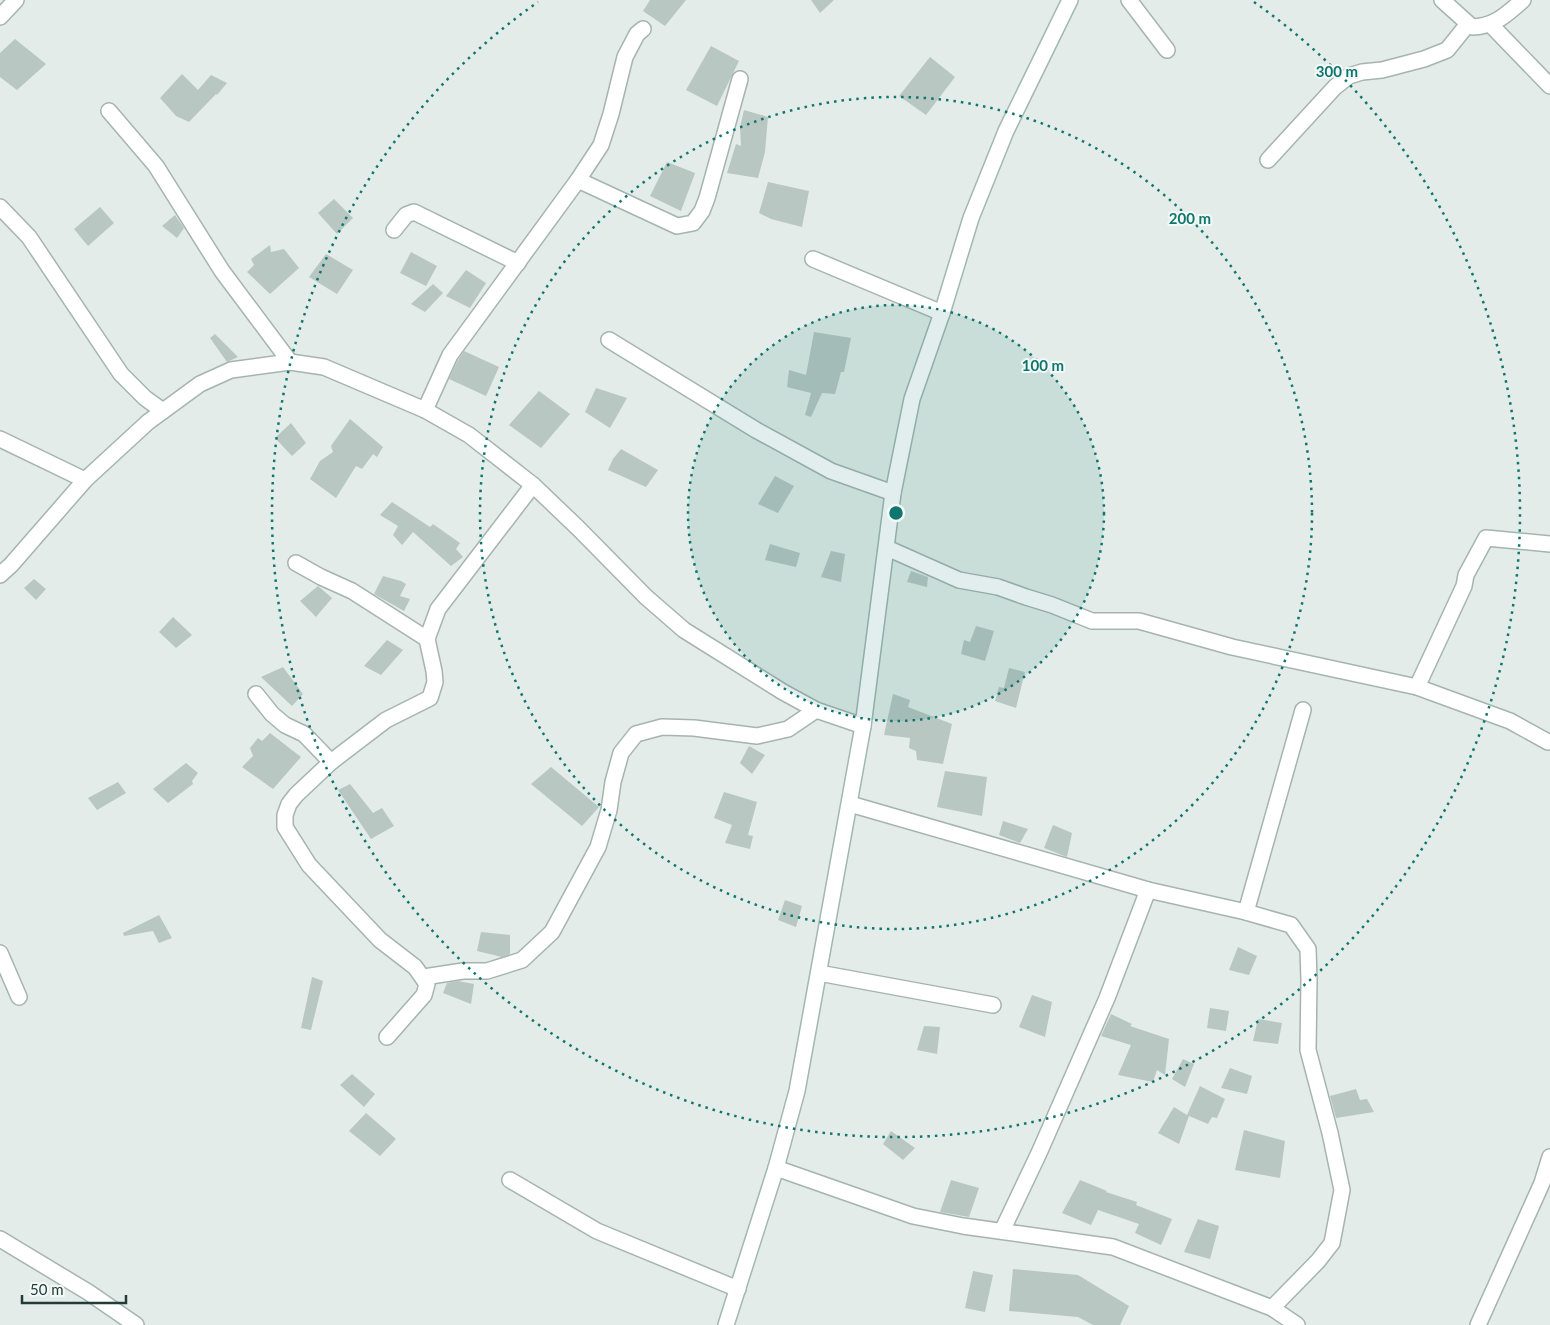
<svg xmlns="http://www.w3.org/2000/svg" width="1550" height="1325" viewBox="0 0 1550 1325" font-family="Lato,sans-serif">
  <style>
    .building { fill: #b8c7c2 }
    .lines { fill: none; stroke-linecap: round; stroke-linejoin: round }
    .minor-casing { stroke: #a6b4b0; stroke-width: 18 }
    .secondary-casing { stroke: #a2b7b1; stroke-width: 18 }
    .minor { stroke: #fff; stroke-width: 15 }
    .secondary { stroke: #fff; stroke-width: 15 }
    .ring { fill: none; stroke: #0f766e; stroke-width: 2.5; stroke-dasharray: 2.5 5 }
    .centre { fill: #0f766e; stroke: #f3f9f6; stroke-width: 2.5 }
    .ring-label { font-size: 15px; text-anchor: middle; font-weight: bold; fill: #0f766e; stroke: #f3f9f6; stroke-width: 4; stroke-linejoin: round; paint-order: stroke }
  </style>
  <rect width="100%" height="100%" fill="#e3ece9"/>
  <g class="building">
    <polygon points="650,0 686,0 665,26 643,11"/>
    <polygon points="811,0 834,0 820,13"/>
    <polygon points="15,39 46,64 17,90 0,77 0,53"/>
    <polygon points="711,46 739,61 717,106 686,90"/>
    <polygon points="930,57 955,77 926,115 899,96"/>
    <polygon points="182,74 198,90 211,75 227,83 217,95 216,94 189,122 176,116 160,98"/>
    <polygon points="744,110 768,117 765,152 758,178 727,173 736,144 741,146 740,127"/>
    <polygon points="667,162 695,173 681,211 650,196"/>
    <polygon points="768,182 809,191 802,227 771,219 759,213"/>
    <polygon points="334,199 353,218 337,234 318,213"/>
    <polygon points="100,207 114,223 88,246 74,229"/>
    <polygon points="175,215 184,228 177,238 162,226"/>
    <polygon points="270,245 271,252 284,249 299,268 270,294 247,272 254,265 251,259"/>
    <polygon points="411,252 437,266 426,286 400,273"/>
    <polygon points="326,254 353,270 337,294 309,277"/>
    <polygon points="466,270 486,283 470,308 446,296"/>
    <polygon points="433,284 443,293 425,312 411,304"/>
    <polygon points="814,332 851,338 844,372 841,372 835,394 822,393 811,417 805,415 811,393 787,387 789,370 806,375"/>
    <polygon points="215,334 238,357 227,362 210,338"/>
    <polygon points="464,351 499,367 486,396 449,379 458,360"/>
    <polygon points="596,388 627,398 610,428 585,412"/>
    <polygon points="539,391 570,414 541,448 509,425"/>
    <polygon points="350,419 383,447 377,457 373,454 362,469 356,466 336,498 310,479 320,461 333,452 331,446"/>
    <polygon points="291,423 306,443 292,456 275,438"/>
    <polygon points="621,449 658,470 646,487 608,470 613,459"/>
    <polygon points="775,476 794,486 778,513 758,504"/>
    <polygon points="392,502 430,527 433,524 460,543 456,549 463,557 451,566 413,532 402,545 393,535 398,526 380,515"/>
    <polygon points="770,544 800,553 796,567 765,560"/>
    <polygon points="831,551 845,554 841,582 821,577"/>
    <polygon points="911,571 928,577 927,587 907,582"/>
    <polygon points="383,576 401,581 406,584 400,596 410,599 404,611 374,594"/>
    <polygon points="34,579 46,589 36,600 24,588"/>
    <polygon points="318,586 332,598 316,617 300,601"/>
    <polygon points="173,617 192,635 176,648 159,632"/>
    <polygon points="976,626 994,631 985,661 961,654 964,640 970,642"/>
    <polygon points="387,640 403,650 381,675 364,666"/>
    <polygon points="283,667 303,694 292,706 261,677"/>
    <polygon points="1009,668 1025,672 1016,708 995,701 999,687 1004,688"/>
    <polygon points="893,694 910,700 908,707 952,724 943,764 917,760 916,751 909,748 910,738 884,735"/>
    <polygon points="270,733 301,757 273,789 242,767 253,756 250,748 258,738 262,741"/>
    <polygon points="749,746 765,755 752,774 740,763"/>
    <polygon points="186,763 198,773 192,781 193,784 168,803 153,789"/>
    <polygon points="551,767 599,807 582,826 531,784"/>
    <polygon points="945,771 987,777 982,816 937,807"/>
    <polygon points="118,782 126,793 97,810 88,798"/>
    <polygon points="350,784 373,813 382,808 394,826 371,839 338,790"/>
    <polygon points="724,792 757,802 748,835 753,836 750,849 725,843 732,825 714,818"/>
    <polygon points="1003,821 1028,829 1020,843 999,835"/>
    <polygon points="1053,825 1072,833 1067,857 1044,848"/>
    <polygon points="785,900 802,906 796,927 778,920"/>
    <polygon points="159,915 172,938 159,943 153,931 124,936 123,933"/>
    <polygon points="481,932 510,935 510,954 502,957 477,951"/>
    <polygon points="1238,947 1257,956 1249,975 1229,970"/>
    <polygon points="312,977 323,981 311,1030 301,1028"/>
    <polygon points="458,981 474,984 471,1004 443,993 447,983"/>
    <polygon points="1032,995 1052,1002 1045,1037 1019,1027"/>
    <polygon points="1210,1008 1229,1011 1226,1031 1207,1028"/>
    <polygon points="1111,1014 1132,1024 1130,1026 1169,1039 1165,1075 1157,1070 1153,1082 1118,1075 1131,1045 1101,1036"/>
    <polygon points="1258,1019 1282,1023 1278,1044 1253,1041"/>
    <polygon points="924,1026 940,1027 937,1054 917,1050"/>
    <polygon points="1183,1059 1194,1064 1185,1087 1172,1079"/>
    <polygon points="1230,1068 1252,1076 1247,1094 1221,1088"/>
    <polygon points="352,1074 375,1094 364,1107 340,1085"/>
    <polygon points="1200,1086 1225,1099 1217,1118 1212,1117 1208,1124 1189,1116 1179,1144 1158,1133 1174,1107 1187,1115"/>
    <polygon points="1356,1089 1360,1100 1367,1099 1374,1112 1336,1118 1330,1096"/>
    <polygon points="366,1113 396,1139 380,1156 349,1131"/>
    <polygon points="1244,1130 1285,1141 1280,1178 1235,1170"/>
    <polygon points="891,1131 915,1148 903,1160 883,1144"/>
    <polygon points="951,1180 979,1188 969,1217 940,1212"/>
    <polygon points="1080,1180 1107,1191 1106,1192 1137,1202 1136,1205 1172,1219 1161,1245 1135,1233 1139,1224 1098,1210 1091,1225 1062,1213"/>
    <polygon points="1198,1219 1219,1226 1210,1259 1184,1252"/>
    <polygon points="1013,1269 1078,1275 1129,1306 1120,1325 1093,1325 1078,1317 1009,1311"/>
    <polygon points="973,1271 993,1275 985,1312 965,1308"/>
  </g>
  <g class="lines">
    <g class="minor-casing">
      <g id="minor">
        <polyline points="1129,0 1167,50"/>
        <path d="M1442,0l30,27c22,0 35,-13 51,-27"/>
        <polyline points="0,17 16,0"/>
        <polyline points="1490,24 1550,86"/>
        <polyline points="109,111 156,166 222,271 290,362"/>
        <polyline points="1268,160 1335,87 1349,76 1362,72 1382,70 1424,59 1447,50 1468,24"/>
        <polyline points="578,180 677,226 693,223 702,211 707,198 740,79"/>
        <polyline points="0,207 29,237 121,374 145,398 163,411"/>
        <polyline points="394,230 406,215 414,212 518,263"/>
        <polyline points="813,259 942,313"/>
        <polyline points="609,340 756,430 831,471 893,493"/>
        <polyline points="425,410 450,355 578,180 601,145 611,114 625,57 637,34 643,29"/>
        <polyline points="0,439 85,480"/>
        <polyline points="887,548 959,580 998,587 1026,597 1052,605 1092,621 1139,621 1232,647 1417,687 1510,721 1548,742"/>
        <polyline points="296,563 321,577 352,591 427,639"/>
        <polyline points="0,575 11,565 85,480 148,422 200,384 231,370 290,362 324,367 425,410 469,435 533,485 578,528 646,597 684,630 783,692 816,710 863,726"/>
        <polyline points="1417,687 1464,586 1466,575 1486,538 1550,544"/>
        <polyline points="256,694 272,714 285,725 304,734 331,762"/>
        <polyline points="850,804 1148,890 1246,912 1291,925 1308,949 1309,980 1308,1050 1330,1133 1342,1190 1332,1243 1318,1261 1272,1308"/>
        <polyline points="1246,912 1303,710"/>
        <polyline points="0,953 19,997"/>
        <polyline points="819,973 993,1005"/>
        <polyline points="424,977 463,971 487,971 522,960 552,932 598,847 609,810 613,782 621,753 636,734 662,727 694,728 757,736 788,729 816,710"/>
        <polyline points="387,1037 424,995 427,984 415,967 380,940 309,865 285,827 285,815 289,804 296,795 331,762 386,720 430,698 435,682 434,671 427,639 438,609 533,485"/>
        <polyline points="776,1168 913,1216 963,1226 1113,1247 1272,1308 1297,1325"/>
        <polyline points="510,1180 597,1231 738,1289"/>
        <polyline points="1002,1231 1039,1153 1107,998 1148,890"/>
        <polyline points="0,1239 88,1292 136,1325"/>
        <polyline points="1478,1325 1542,1183 1550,1157"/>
      </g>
    </g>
    <g class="secondary-casing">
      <polyline id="secondary" points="726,1325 776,1168 797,1091 863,726 893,493 912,399 942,313 971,218 1006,131 1070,0"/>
    </g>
    <use href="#minor" class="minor"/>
    <use href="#secondary" class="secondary"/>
  </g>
  <circle cx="896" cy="513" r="208" fill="#0f766e" fill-opacity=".12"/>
  <g class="ring">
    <circle cx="896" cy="513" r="208"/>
    <circle cx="896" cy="513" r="416"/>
    <path d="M1254 2A624 624 0 1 1 538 2"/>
  </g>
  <circle cx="896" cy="513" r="8" class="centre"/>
  <g class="ring-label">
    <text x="1337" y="77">300 m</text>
    <text x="1190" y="224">200 m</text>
    <text x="1043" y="371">100 m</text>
  </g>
  <path d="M22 1295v8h104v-8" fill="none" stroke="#243c37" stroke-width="2.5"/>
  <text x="30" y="1295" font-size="15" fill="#243c37" stroke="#f3f9f6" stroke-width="4" paint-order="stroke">50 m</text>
</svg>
